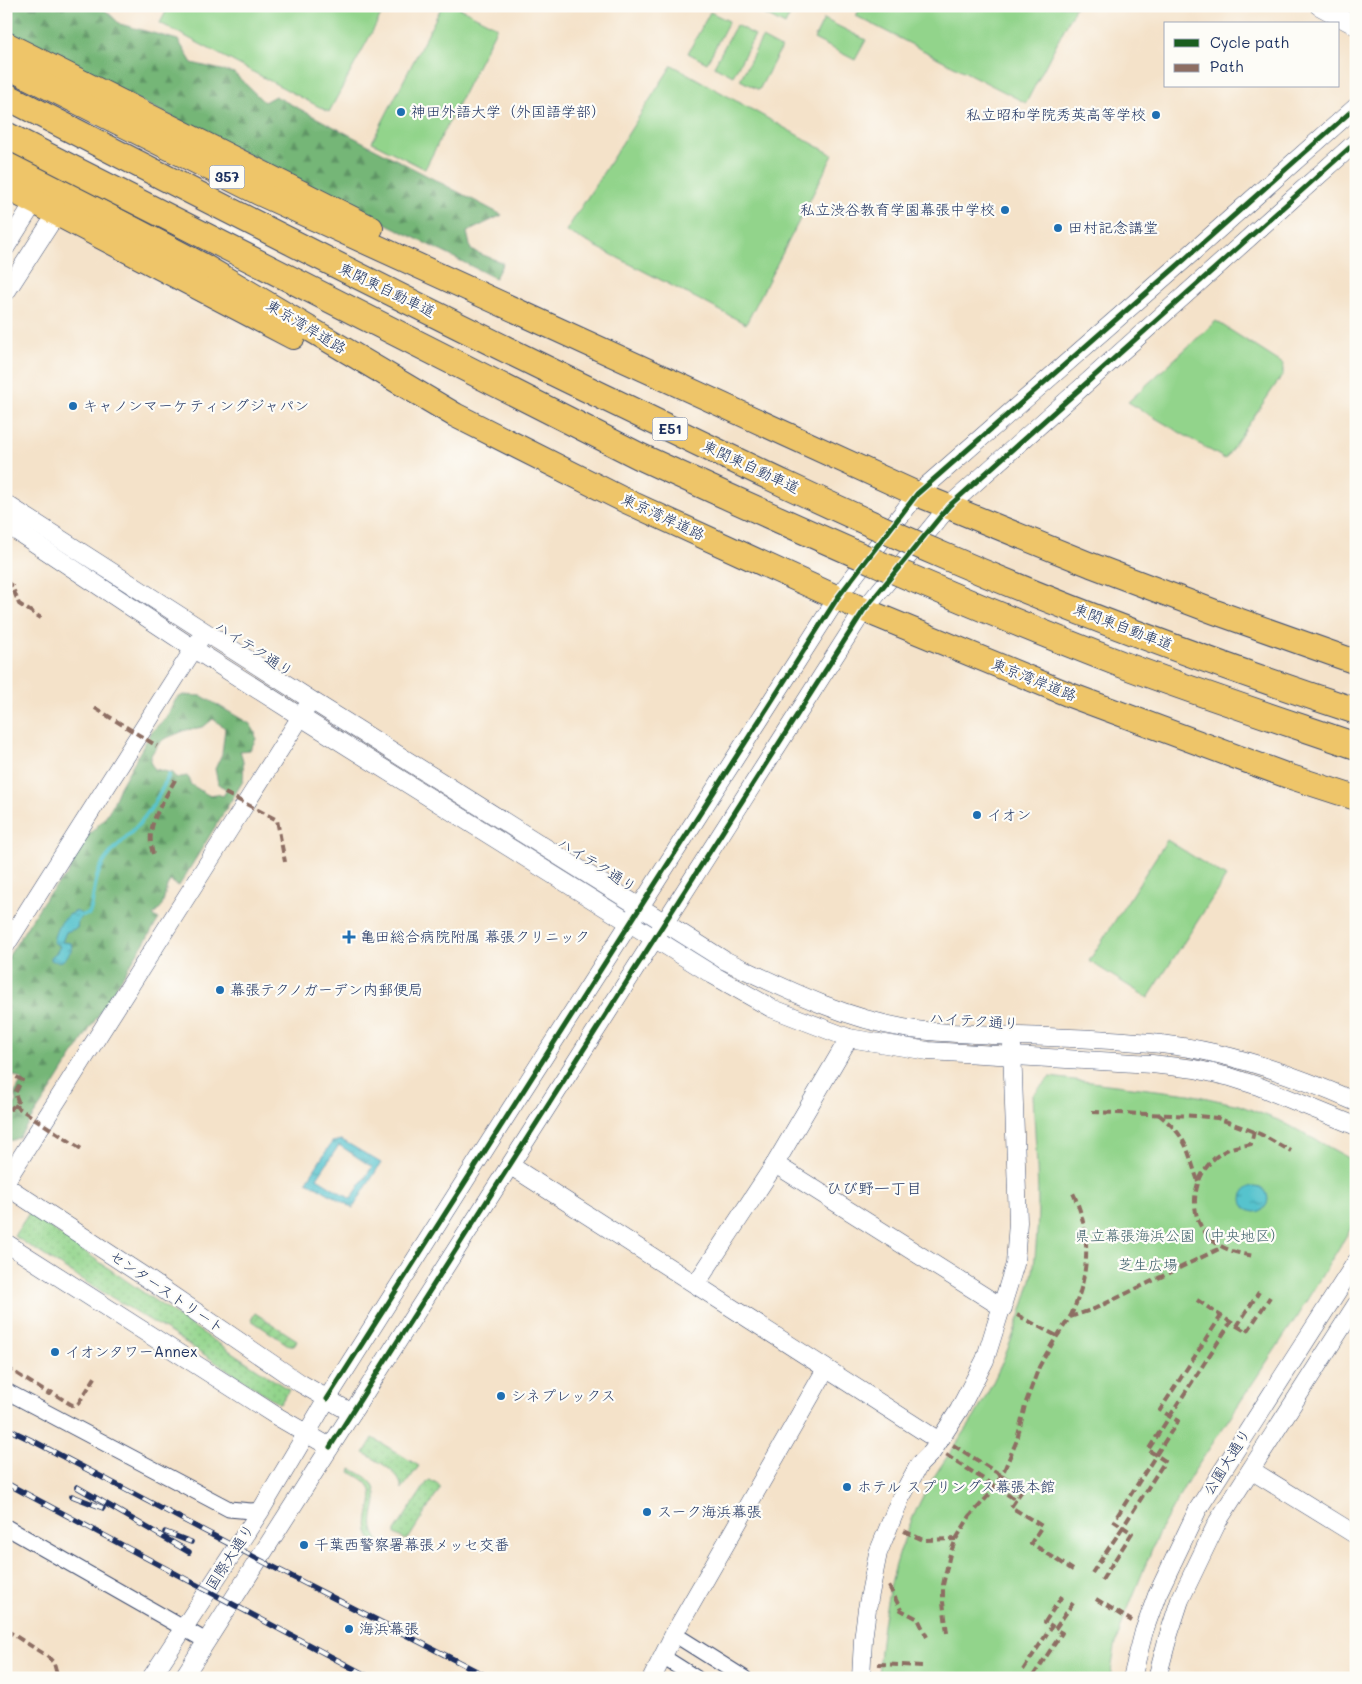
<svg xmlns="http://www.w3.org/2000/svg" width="1362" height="1684" viewBox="0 0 1362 1684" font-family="Mali,'Klee One',sans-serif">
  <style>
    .grass { fill: url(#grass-dots); stroke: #568274 }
    .forest { fill: url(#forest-firs); stroke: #48726a; fill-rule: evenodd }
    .park { fill: #92d48b; stroke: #568274 }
    .garden { fill: url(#garden-furrows); stroke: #568274 }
    .water { fill: url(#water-ripples); stroke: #387996; fill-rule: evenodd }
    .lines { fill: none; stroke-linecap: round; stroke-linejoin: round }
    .stream { stroke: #56c3cd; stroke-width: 4 }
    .minor-casing { stroke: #3c4a6e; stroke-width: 17 }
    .tertiary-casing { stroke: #3c4a6e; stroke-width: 19 }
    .trunk-casing { stroke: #3c4a6e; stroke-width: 26 }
    .minor { stroke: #fff; stroke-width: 15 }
    .tertiary { stroke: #fff; stroke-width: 18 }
    .trunk { stroke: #eec569; stroke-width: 24 }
    .rail-casing { stroke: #1b2f5e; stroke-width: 5.5 }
    .rail { stroke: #fdfcf7; stroke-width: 4; stroke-dasharray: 11; stroke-linecap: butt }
    .motorway-bridge-casing { stroke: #3c4a6e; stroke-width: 28; stroke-linecap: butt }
    .motorway-bridge { stroke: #eec569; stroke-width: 26 }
    .quiet { stroke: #8d6e63; stroke-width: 4; stroke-dasharray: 8 4; stroke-linecap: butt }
    .cycleway-casing { stroke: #fdfcf7; stroke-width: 8 }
    .cycleway { stroke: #1b5e20; stroke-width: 5 }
    .poi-dot { fill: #1f6fb2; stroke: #fdfcf7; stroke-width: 2 }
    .labels { text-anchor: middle; stroke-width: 4.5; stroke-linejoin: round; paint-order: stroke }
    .shield { fill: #fdfcf7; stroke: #5f6c8c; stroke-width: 1 }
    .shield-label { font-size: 14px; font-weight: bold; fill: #1b2f5e }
    .poi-label { font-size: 15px; fill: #1b2f5e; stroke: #fdfcf7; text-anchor: start }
    .street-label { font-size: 15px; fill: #1b2f5e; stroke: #fdfcf7 }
    .park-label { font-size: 15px; fill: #3f616c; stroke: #fdfcf7 }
    .neighbourhood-label { font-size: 16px; fill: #1b2f5e; stroke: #fdfcf7 }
  </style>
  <defs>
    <pattern id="grass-dots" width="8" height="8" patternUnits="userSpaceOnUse" patternTransform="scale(1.25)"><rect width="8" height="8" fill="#92d48b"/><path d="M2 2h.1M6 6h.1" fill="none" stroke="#7db67a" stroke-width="1.8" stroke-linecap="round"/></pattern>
    <pattern id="forest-firs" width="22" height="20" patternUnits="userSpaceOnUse" patternTransform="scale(1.25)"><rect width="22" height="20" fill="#75b677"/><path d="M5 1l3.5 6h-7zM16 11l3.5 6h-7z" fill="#5f9465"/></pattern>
    <pattern id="garden-furrows" width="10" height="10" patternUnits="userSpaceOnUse" patternTransform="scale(1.25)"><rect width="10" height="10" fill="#92d48b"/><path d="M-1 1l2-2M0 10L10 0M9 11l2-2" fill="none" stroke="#7db67a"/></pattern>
    <pattern id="water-ripples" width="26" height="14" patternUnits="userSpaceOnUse" patternTransform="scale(1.25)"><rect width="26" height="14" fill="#56c3cd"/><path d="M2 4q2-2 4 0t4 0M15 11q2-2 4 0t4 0" fill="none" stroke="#469faa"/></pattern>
  </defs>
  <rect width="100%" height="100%" fill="#fdfcf7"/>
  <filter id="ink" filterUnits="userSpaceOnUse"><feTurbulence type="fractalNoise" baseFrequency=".02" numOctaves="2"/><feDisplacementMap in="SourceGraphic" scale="10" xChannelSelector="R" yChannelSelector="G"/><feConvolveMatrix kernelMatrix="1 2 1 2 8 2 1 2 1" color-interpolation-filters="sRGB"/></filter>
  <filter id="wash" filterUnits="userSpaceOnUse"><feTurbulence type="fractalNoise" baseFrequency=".0096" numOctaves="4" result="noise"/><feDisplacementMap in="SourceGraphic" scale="20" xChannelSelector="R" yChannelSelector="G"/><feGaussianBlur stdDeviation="1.12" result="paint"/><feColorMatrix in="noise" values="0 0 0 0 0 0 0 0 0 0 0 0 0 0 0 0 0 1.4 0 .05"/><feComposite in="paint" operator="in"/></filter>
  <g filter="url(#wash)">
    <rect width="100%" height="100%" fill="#f4e2c9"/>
    <g class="grass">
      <polygon points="29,1213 180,1318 289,1390 280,1404 171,1333 81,1279 14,1236"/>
      <path d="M373,1438l46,28 -17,23c-3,-18 -23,-27 -38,-36z"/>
      <path d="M351,1469c8,4 15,7 20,13 16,21 -13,41 13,64l-4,4c-29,-26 3,-47 -13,-67 -5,-5 -11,-8 -17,-11z"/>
      <polygon points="430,1480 440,1486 440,1489 409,1538 406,1540 395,1534 395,1531 428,1481"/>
    </g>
    <g class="forest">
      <polygon points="6,6 101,6 120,24 178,40 192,63 234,73 264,102 275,96 502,215 467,232 471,250 503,263 495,278 6,34"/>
      <path d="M183,695l19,1 48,28 5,8 1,7 -6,11 -10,1c4,10 4,19 3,30l-64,105 -9,-5 -3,5 -5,20 -9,10 6,3 -108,171 -32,47 -6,3 -6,1 -1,-35 5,3 6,-8 -2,-8 7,-13 -16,-9v-111l40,-63 22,-23 4,-10 5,-17 27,-28 8,-13 8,-19 32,-56 14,-13 10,-19zM213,719l12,9 -3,26 -7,15 3,14 9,7 -4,6 -6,-2 -9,1 -18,-11v-4l-3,-4 -11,2 -4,-5 -17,-4 -4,-5v-9l6,-9 7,-7 22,-9 17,-3z"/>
    </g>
    <g class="park">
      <polygon points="169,6 386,6 329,112 160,23"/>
      <polygon points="442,6 456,6 497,27 425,169 372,142"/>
      <polygon points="749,6 794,6 785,25"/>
      <polygon points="861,6 1076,6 1026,103 856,16"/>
      <polygon points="710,12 729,21 707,63 688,53"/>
      <polygon points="824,19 866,40 855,60 814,39"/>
      <polygon points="736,25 755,35 733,76 714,66"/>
      <polygon points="762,38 781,48 759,90 740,80"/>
      <polygon points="672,65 833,155 746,324 566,231"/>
      <polygon points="1216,321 1283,364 1283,374 1225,459 1128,402"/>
      <polygon points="1167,840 1226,877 1148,998 1089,961"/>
      <path d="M1050,1077l139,17 50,11 44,17 73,40v58l-60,98 -109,164 -29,52 -35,87 -8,26 -5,31h-232c3,-61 15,-121 42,-176 14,-30 37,-57 55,-86 25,-43 43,-89 56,-136 3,-11 4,-23 5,-34 5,-50 -1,-101 -3,-151z"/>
    </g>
    <polygon class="garden" points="255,1313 297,1340 294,1346 290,1346 251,1320"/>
    <g class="water">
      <path d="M76,911l7,4 -5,6 -1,7 -11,4 -4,10 9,1 1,6c-6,9 -9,16 -21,11v-3l6,-5 3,-6 -7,-4c3,-15 9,-24 23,-31z"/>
      <path d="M342,1140l39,23 -28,45 -46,-27 25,-39zM339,1145l33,22 -21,32 -34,-21z"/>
      <circle cx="1255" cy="1199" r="13"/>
    </g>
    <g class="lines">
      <path class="stream" d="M83,915l6,-1c6,-15 4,-31 11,-45 8,-17 26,-30 38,-44 14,-15 22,-32 31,-50"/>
    </g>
  </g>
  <g filter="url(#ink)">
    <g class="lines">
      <g class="minor-casing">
        <g id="minor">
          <polyline points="6,1391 229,1509 251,1511 261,1510"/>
          <polyline points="6,1527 206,1641"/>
          <polyline points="674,1634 744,1678"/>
          <polyline points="663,1657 696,1678"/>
        </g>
      </g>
      <g class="tertiary-casing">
        <g id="tertiary">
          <polyline points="1319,6 1356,26"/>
          <polyline points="6,247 35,201"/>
          <polyline points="6,292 57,213"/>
          <path d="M6,504l305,196 413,260c58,27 116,57 180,68 28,5 58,5 87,7 56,2 113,3 170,9 66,7 134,31 195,58"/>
          <polyline points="6,524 194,649 301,717 713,975 771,1008 849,1038 928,1051 1152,1064 1195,1069 1230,1077 1258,1086 1356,1126"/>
          <polyline points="6,945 200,639"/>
          <polyline points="775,1164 1003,1308"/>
          <polyline points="511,1166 939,1441"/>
          <polyline points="6,1181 307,707"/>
          <polyline points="6,1186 145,1277 300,1383 352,1413"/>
          <polyline points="6,1243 278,1417 330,1447"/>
          <polyline points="696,1284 775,1164 849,1038"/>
          <polyline points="1251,1470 1356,1535"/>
          <polyline points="151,1678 261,1510 327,1399 487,1146 838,597 917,494 1185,259 1356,107"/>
          <polyline points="183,1678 864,610 949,506 1356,142"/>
          <polyline points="652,1678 674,1634 826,1369"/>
          <polyline points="861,1678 863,1640 867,1609 878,1553 901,1497 919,1465 932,1452 959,1410 985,1360 1015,1264 1018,1222 1012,1046"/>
          <polyline points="1132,1678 1144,1631 1157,1595 1198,1509 1356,1262"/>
          <polyline points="1157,1678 1168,1637 1180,1600 1218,1521 1356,1305"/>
        </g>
      </g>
      <g class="trunk-casing">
        <g id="trunk">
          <polyline points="6,44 371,228"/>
          <polyline points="6,66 259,193 917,494 1091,565 1215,612 1356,662"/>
          <polyline points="6,162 202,265 455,415 624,500 864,610 1070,695 1288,776 1356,798"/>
          <polyline points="6,187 293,337"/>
        </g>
      </g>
      <use href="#minor" class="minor"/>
      <use href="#tertiary" class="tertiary"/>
      <use href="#trunk" class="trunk"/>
      <g class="rail-casing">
        <g id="rail">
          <polyline points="6,1428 35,1442 279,1570 490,1678"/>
          <polyline points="6,1483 371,1678"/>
          <polyline points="77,1487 189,1552"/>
          <polyline points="72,1496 103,1508"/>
          <polyline points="165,1532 191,1542"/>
        </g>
      </g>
      <use href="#rail" class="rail"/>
      <g class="motorway-bridge-casing">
        <g id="motorway-bridge">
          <path d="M6,96c208,107 416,214 627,315 103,50 206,100 311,145 135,58 273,109 412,155"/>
          <path d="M6,135l633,321c159,73 319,145 482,208 77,29 156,55 235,82"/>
        </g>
      </g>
      <use href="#motorway-bridge" class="motorway-bridge"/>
      <g class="quiet">
        <polyline points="6,582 12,586 19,604 41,618"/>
        <polyline points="95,708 157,746"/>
        <polyline points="225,793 277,820 285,862"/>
        <path d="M153,854c-9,-29 10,-51 23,-76"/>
        <polyline points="6,1071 22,1080 15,1093 18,1101 11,1109 6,1106"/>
        <polyline points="14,1105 83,1150"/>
        <polyline points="1092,1112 1198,1116 1217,1118 1260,1134 1291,1151"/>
        <path d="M1158,1114c30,23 28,34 40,67"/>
        <path d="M1254,1131l-3,13c-7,2 -15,2 -22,5 -35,15 -47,65 -17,91 12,10 28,14 43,16"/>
        <polyline points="1197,1300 1221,1316"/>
        <polyline points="1017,1315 1057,1336"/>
        <path d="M1070,1317c20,-40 22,-84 3,-124"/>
        <polyline points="1237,1326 1247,1332 1270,1297"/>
        <polyline points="6,1367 49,1394 51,1392 72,1405 78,1404 96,1376"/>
        <polyline points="953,1445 1023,1489 1011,1507 1042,1526 1031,1543 1073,1570"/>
        <polyline points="946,1455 1016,1500"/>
        <polyline points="904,1531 923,1540 956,1539"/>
        <polyline points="1092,1573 1123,1527 1114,1521 1156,1455 1148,1450 1170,1416 1160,1410 1221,1316 1237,1326 1259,1292"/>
        <polyline points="1102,1580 1132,1533 1123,1527 1165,1461 1156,1455 1178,1421 1170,1416 1231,1322"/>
        <polyline points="889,1586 901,1610 918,1619 927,1637"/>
        <polyline points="1096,1599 1132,1621"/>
        <polyline points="6,1630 47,1656 54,1663 58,1678"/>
        <polyline points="947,1633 943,1602 943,1585 950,1554 956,1539 970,1516 989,1495 1002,1475 1017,1440 1025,1405 1039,1367 1052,1344 1070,1317 1094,1309 1223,1247"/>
        <polyline points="878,1664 923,1666"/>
        <polyline points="1023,1670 1052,1626 1045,1622 1062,1596"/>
        <polyline points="1033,1676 1062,1633 1055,1629 1073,1603"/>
      </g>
      <g class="cycleway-casing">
        <g id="cycleway">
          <polyline points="327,1399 838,597 917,494 1185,259 1356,107"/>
          <polyline points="330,1447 864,610 949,506 1356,142"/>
        </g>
      </g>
      <use href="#cycleway" class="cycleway"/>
    </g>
  </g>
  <g class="poi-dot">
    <circle cx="401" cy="112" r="5"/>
    <circle cx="1156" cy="115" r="5"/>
    <circle cx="1005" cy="210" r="5"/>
    <circle cx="1058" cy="228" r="5"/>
    <circle cx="73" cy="406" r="5"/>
    <circle cx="977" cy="815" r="5"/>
    <path d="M346.5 929.5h5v5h5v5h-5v5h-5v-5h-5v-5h5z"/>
    <circle cx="220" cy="990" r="5"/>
    <circle cx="55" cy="1352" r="5"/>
    <circle cx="501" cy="1396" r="5"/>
    <circle cx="847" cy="1487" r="5"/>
    <circle cx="647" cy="1512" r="5"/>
    <circle cx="304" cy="1545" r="5"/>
    <circle cx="349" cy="1629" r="5"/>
  </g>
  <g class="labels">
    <g class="shield">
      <rect x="209.5" y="165.5" width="35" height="23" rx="4"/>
      <rect x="652.5" y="417.5" width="35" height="23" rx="4"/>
    </g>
    <g class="shield-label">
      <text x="227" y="182">357</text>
      <text x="670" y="434">E51</text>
    </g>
    <g class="poi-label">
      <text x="411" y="117">神田外語大学（外国語学部）</text>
      <text x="1146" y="120" text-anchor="end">私立昭和学院秀英高等学校</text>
      <text x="995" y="215" text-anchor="end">私立渋谷教育学園幕張中学校</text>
      <text x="1068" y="233">田村記念講堂</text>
      <text x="83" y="411">キャノンマーケティングジャパン</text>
      <text x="987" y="820">イオン</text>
      <text x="360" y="942">亀田総合病院附属 幕張クリニック</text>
      <text x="230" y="995">幕張テクノガーデン内郵便局</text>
      <text x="65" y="1357">イオンタワーAnnex</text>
      <text x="511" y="1401">シネプレックス</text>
      <text x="857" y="1492">ホテル スプリングス幕張本館</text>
      <text x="657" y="1517">スーク海浜幕張</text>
      <text x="314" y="1550">千葉西警察署幕張メッセ交番</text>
      <text x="359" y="1634">海浜幕張</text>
    </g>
    <g class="street-label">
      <text transform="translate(387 290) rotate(26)" y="5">東関東自動車道</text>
      <text transform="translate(306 327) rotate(31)" y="5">東京湾岸道路</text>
      <text transform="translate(751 467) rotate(25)" y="5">東関東自動車道</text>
      <text transform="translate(663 517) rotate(25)" y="5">東京湾岸道路</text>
      <text transform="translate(1123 627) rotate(21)" y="5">東関東自動車道</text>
      <text transform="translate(254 649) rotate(33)" y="5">ハイテク通り</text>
      <text transform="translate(1034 680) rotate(22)" y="5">東京湾岸道路</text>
      <text transform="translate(597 865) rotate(32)" y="5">ハイテク通り</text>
      <text transform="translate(974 1021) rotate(4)" y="5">ハイテク通り</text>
      <text transform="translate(167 1292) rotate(34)" y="5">センターストリート</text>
      <text transform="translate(1227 1462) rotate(-58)" y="5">公園大通り</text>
      <text transform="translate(230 1557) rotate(-57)" y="5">国際大通り</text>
    </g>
    <g class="park-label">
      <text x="1180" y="1241">県立幕張海浜公園（中央地区）</text>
      <text x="1148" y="1270">芝生広場</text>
    </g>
    <g class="neighbourhood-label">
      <text x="874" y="1194">ひび野一丁目</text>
    </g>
  </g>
  <rect width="1362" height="1684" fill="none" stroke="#fdfcf7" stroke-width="25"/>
  <rect x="1164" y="22" width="175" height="65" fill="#fdfcf7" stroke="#a3aaba"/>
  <rect x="1174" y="39" width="25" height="8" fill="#1b5e20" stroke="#a3aaba"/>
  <text x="1210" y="48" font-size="15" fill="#1b2f5e">Cycle path</text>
  <rect x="1174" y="64" width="25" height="8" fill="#8d6e63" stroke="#a3aaba"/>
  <text x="1210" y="72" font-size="15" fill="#1b2f5e">Path</text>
</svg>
